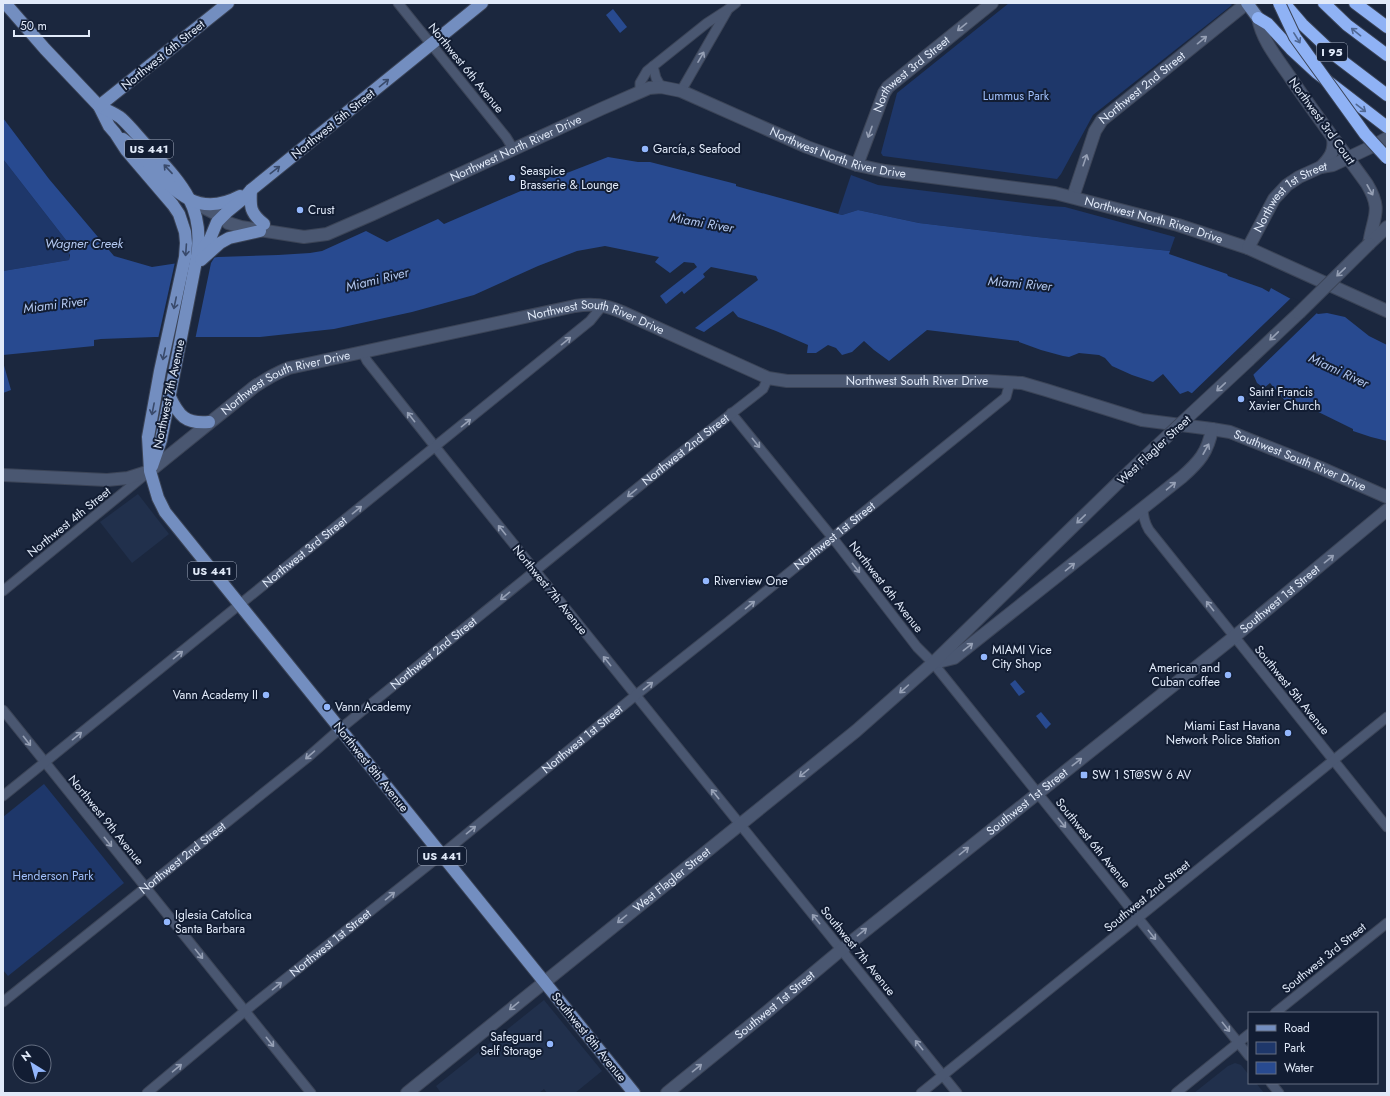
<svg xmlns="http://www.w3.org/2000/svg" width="1390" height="1096" viewBox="0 0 1390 1096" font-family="Jost,sans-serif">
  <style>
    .built { fill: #21304c }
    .green { fill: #1e376a }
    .water { fill: #284a90 }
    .pier { fill: #1b273e }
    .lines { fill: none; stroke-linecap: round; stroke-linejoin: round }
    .street-casing { stroke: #3b4457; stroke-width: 11 }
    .secondary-casing { stroke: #3b4457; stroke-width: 14 }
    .primary-casing { stroke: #3b4457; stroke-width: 14 }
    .highway-casing { stroke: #3b4457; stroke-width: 14 }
    .street { stroke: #4a5771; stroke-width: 9 }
    .secondary { stroke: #4a5771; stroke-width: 12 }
    .primary { stroke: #738ec0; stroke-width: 12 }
    .highway { stroke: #8fb2f5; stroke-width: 12 }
    .secondary-bridge-casing { stroke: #3b4457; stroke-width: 14; stroke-linecap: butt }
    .highway-bridge-casing { stroke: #3b4457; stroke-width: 14; stroke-linecap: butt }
    .secondary-bridge { stroke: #4a5771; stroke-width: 12 }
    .highway-bridge { stroke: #8fb2f5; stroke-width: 12 }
    .oneway { stroke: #96a0b5 }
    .oneway2 { stroke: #506894 }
    .oneway3 { stroke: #394a6b }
    .poi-dot { fill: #93b7fd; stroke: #121d33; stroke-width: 1.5 }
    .labels { text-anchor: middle; stroke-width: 4; stroke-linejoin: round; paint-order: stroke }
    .shield { fill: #121d33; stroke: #a3acbe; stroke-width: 1 }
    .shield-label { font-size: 11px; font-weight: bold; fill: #e1eaf9 }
    .street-label { font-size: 12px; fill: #e1eaf9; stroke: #121d33 }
    .park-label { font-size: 12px; fill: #a0bffa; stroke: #121d33 }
    .poi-label { font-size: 12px; fill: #e1eaf9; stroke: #121d33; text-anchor: start }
    .water-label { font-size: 13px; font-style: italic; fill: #b2c7ef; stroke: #121d33 }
  </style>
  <rect width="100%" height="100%" fill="#1b273e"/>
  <g class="built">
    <polygon points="138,494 169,534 132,563 100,522"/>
    <polygon points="544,1000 602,1071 575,1093 547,1093 544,1089 539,1093 441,1093 436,1086"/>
    <polygon points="1235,1063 1241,1065 1249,1075 1249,1083 1256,1083 1264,1093 1194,1093 1228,1066"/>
  </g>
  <g class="green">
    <polygon points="1009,3 1230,3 1232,5 1093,115 1061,174 1057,179 883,156 881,153 897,93"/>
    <polygon points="3,159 69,244 69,260 3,271"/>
    <polygon points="851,175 878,185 1049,206 1065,207 1175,237 1170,251 1037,237 919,223 858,210 842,215 838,214"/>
    <polygon points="44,784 124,883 8,976 3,970 3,817"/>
  </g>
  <g class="water">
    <polygon points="613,9 627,27 620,33 606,15"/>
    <path d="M3,118l46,61 65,77 38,11 66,-10 60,-2 32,-2 12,-2 44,-20 21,11 51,-23 6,5 93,-40 13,-7 4,1 54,-21 30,5h12l86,22v2l106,29 16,-5 61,13 118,14 133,14 -1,3 58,20 1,2 34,12 7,4 2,-4 47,26 9,-1 18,4 24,19 18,9v96l-16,-4 -18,-6v-2l-57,-28 -8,3 -18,-21 -6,5 -7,-5 -4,-9c-21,-5 -42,10 -60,20l-5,-3 -8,3 -17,-20 -10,8 -21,-7 -20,-9 -7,-8 -6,-3 -20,-2 -10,4 -6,-1 -22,-6 -22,-8v-1l-92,-11 -38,31 -15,-11 -10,-9 -12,11 -10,3 -6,-7 -8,-3 -12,8h-9l1,-8 -32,-14 -38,-14 -5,-6 -29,21 -9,-4 63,-48 -2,-4 -45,-9 -8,7 2,3 -21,17 -2,-3 -16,13 -6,-8 37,-29 -3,-4 -10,-1 -14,11 -15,-11 4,-5 -54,-11 -28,5 -39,15 -64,29 -62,17 -78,17 -74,8h-105l-54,2 -7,1v6l-91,9v-84l66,-11 1,-5 -4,-8 3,-3 -66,-85z"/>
    <polygon points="3,362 11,390 3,393"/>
    <polygon points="1015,680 1025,692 1019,696 1010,684"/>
    <polygon points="1041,712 1051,724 1046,729 1036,716"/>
  </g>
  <g class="pier">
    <polygon points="216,255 211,263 195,340 158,339 175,262"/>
    <polygon points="1292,297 1318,312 1319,311 1252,376 1239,375 1212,384 1194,396 1190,395"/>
  </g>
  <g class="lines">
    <g class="street-casing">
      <g id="street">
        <polyline points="398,3 506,137 514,150"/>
        <polyline points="653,66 656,78 661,87"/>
        <polyline points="681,91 727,11"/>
        <polyline points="640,92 640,83 647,71 707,23 727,10 736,3"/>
        <polyline points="363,353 367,361 445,459 957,1093"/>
        <polyline points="731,413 832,537 917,647 933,663 1249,1056"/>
        <path d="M1143,507c0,9 1,15 6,23l238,297"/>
        <polyline points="3,591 146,474"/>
        <polyline points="3,710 311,1093"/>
        <path id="s1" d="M3,796l587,-475 13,-16"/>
        <path id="s2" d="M3,1002l304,-244 33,-29 338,-274 85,-66 5,-11"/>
        <polyline points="1275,1013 1387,923"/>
        <polyline points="1271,1083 1279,1093"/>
        <path id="s3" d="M147,1093l98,-82 196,-156 195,-160 92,-73 278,-225 4,-15"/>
        <polyline points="921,1093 1387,717"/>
        <polyline points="1176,1093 1249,1034"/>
      </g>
    </g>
    <g class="secondary-casing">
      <g id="secondary">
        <path d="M1258,18c4,22 19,40 32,59 24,36 51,71 77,107 16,27 6,32 2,60"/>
        <path id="s4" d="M857,165l27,-72 4,-6 104,-84"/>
        <path d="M1321,167c9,-9 14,-16 12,-29"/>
        <path id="s5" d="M1073,197l22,-66 7,-11 145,-117"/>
        <path id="s6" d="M193,202l29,15 6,6 13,4 63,10 23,-3 46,-20 228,-105 48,-21 12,-1 20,4 126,56 50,18 28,6 170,22 123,32 70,23 139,63"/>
        <polyline points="1369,244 1387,227"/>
        <path id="s7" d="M1248,248l26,-49 13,-14 12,-8 22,-10 12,-2 38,-18 16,-9"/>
        <polyline points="1249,360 1299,313"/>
        <path id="s8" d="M3,475l104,5 21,-2 22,-7 104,-84c12,-8 22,-14 35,-19l286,-62c18,-3 30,-1 47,6l146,66 19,3h201l34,2 24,7 96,30 70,9 18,3 91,36 66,29"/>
        <path d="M934,663l20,-5 228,-181c17,-15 26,-25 30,-48"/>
        <path id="s9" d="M407,1093l449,-362 77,-68 197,-192"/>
        <path id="s10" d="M667,1093l101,-82 73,-61 393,-313 153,-127"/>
      </g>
    </g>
    <g class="primary-casing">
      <g id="primary">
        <polyline points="5,3 45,49 99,106 109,126 115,133 126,150 173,205 179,214 185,232 186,243 185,257 160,371 148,437 150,471 158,498 165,512 634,1093"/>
        <polyline points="1247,3 1258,18"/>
        <path d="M99,106c7,4 16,7 22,12 10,9 19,21 29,31 31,34 55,58 47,107l-36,184 -9,26"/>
        <polyline points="99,106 228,3"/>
        <path d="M123,139c38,28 60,87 117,57"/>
        <path d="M251,190c-1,17 -1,23 13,34"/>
        <polyline points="198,255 210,239 217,222 228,211 244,198 251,190 482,3"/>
        <polyline points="201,260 220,243 229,238 260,231"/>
        <path d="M169,395c10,21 16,29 40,27"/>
      </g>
    </g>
    <g class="highway-casing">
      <g id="highway">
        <polyline points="1284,3 1302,24 1337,57 1387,95"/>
        <polyline points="1324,3 1347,25 1387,55"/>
        <polyline points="1355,3 1387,27"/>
        <polyline points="1258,18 1268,24 1291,49 1317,73 1387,127"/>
      </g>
    </g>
    <use href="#street" class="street"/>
    <use href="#secondary" class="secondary"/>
    <use href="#primary" class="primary"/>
    <use href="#highway" class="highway"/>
    <g class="secondary-bridge-casing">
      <g id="secondary-bridge">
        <polyline points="1299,313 1369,244"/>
        <polyline points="1130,471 1249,360"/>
      </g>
    </g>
    <g class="highway-bridge-casing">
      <polyline id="highway-bridge" points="1279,3 1295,37 1365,134 1387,158"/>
    </g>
    <use href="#secondary-bridge" class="secondary-bridge"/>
    <use href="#highway-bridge" class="highway-bridge"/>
  </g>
  <defs><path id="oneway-shaft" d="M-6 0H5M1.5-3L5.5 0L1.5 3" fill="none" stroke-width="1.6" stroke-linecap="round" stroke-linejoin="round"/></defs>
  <g class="oneway">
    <use href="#oneway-shaft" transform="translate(962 27) rotate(141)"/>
    <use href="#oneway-shaft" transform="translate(1202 40) rotate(-39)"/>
    <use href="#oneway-shaft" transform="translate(701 57) rotate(-60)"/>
    <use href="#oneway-shaft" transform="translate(870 132) rotate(110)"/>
    <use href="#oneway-shaft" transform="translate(1085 160) rotate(-71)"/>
    <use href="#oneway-shaft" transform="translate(1370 190) rotate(61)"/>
    <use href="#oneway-shaft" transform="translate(1341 272) rotate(136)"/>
    <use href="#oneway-shaft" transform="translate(1274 336) rotate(136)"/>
    <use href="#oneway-shaft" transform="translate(566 341) rotate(-39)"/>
    <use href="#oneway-shaft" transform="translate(1221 387) rotate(137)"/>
    <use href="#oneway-shaft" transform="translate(411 417) rotate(-128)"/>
    <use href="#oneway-shaft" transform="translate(466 423) rotate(-39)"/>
    <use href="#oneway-shaft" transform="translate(756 443) rotate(51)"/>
    <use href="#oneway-shaft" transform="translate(1206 449) rotate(-61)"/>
    <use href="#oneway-shaft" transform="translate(1171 486) rotate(-40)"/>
    <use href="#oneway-shaft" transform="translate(632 493) rotate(141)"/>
    <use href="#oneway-shaft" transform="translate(357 510) rotate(-39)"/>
    <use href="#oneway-shaft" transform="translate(1081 519) rotate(136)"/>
    <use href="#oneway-shaft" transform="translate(502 530) rotate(-129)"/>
    <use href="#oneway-shaft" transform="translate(1329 559) rotate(-39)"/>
    <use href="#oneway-shaft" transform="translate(1070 567) rotate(-39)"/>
    <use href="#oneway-shaft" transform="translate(856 568) rotate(52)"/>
    <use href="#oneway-shaft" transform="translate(505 596) rotate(141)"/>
    <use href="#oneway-shaft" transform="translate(750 605) rotate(-39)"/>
    <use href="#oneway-shaft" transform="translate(1210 606) rotate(-128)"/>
    <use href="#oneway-shaft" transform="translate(968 647) rotate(-38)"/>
    <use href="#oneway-shaft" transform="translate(178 655) rotate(-39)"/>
    <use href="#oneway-shaft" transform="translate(607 661) rotate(-129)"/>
    <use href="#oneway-shaft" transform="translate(648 686) rotate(-38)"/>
    <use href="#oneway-shaft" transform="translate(904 689) rotate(138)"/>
    <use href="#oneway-shaft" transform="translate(77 736) rotate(-39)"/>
    <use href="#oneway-shaft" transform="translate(27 741) rotate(52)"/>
    <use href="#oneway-shaft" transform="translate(310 755) rotate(139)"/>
    <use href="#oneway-shaft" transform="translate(1077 762) rotate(-38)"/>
    <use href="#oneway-shaft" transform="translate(804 773) rotate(141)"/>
    <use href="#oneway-shaft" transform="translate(715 794) rotate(-129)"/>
    <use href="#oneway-shaft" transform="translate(1062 823) rotate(51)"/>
    <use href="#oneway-shaft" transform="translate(471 830) rotate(-39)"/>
    <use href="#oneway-shaft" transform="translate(108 842) rotate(51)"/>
    <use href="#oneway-shaft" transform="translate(964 851) rotate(-39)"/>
    <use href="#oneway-shaft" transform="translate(390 896) rotate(-39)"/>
    <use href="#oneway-shaft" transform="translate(622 919) rotate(141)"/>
    <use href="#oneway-shaft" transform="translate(816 919) rotate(-129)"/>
    <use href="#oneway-shaft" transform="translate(862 932) rotate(-39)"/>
    <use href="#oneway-shaft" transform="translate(1152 935) rotate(51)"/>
    <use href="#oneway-shaft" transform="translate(199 954) rotate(51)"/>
    <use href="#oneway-shaft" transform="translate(277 986) rotate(-39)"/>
    <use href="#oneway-shaft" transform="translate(514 1006) rotate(141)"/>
    <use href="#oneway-shaft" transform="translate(1226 1027) rotate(51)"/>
    <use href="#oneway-shaft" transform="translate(270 1042) rotate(51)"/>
    <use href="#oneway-shaft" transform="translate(919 1045) rotate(-129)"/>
    <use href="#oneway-shaft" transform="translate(177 1068) rotate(-40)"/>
    <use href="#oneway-shaft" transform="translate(697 1068) rotate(-39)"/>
  </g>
  <g class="oneway2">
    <use href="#oneway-shaft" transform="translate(1356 32) rotate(-141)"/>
    <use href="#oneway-shaft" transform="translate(1297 38) rotate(58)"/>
    <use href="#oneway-shaft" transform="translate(1361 108) rotate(38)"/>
  </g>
  <g class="oneway3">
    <use href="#oneway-shaft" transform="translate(384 83) rotate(-39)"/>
    <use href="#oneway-shaft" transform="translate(168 169) rotate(-133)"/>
    <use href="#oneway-shaft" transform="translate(275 170) rotate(-38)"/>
    <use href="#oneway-shaft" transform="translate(186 250) rotate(94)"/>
    <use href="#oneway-shaft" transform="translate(175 303) rotate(102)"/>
    <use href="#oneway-shaft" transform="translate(164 354) rotate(102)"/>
    <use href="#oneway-shaft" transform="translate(153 409) rotate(101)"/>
  </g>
  <g class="poi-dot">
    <circle cx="645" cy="149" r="4"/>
    <circle cx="512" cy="178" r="4"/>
    <circle cx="300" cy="210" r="4"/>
    <circle cx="1241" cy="399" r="4"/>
    <circle cx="706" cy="581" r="4"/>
    <circle cx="984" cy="657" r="4"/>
    <circle cx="1228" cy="675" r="4"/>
    <circle cx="266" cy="695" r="4"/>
    <circle cx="327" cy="707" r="4"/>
    <circle cx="1288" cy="733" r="4"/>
    <rect x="1080" y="771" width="8" height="8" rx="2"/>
    <circle cx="167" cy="922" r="4"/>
    <circle cx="550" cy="1044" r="4"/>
  </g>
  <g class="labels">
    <g class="shield">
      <rect x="1317" y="43" width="30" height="18" rx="3"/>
      <rect x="125" y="140" width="48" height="18" rx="3"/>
      <rect x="188" y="562" width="48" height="18" rx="3"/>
      <rect x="418" y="847" width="48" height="18" rx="3"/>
    </g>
    <g class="shield-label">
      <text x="1332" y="56">I 95</text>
      <text x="149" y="153">US 441</text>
      <text x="212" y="575">US 441</text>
      <text x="442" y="860">US 441</text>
    </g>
    <g class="street-label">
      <text transform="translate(163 55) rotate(-39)" y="4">Northwest 6th Street</text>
      <text transform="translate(466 68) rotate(51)" y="4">Northwest 6th Avenue</text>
      <text dy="4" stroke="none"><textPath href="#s4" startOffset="109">Northwest 3rd Street</textPath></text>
      <text dy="4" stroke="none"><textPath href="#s5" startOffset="134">Northwest 2nd Street</textPath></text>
      <text transform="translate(1322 121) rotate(54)" y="4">Northwest 3rd Court</text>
      <text transform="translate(333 124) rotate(-39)" y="4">Northwest 5th Street</text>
      <text dy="4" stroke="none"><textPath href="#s6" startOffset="349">Northwest North River Drive</textPath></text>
      <text dy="4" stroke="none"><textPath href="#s6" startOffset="697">Northwest North River Drive</textPath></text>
      <text dy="4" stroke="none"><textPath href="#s7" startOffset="69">Northwest 1st Street</textPath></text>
      <text dy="4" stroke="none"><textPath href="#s6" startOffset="1021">Northwest North River Drive</textPath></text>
      <text dy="4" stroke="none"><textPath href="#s8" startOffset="637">Northwest South River Drive</textPath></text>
      <text dy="4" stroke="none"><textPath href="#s8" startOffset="972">Northwest South River Drive</textPath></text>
      <text dy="4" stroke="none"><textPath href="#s8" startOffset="313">Northwest South River Drive</textPath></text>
      <text transform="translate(169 394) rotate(-78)" y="4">Northwest 7th Avenue</text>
      <text dy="4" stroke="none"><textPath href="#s2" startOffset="878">Northwest 2nd Street</textPath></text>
      <text transform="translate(1154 450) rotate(-43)" y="4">West Flagler Street</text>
      <text dy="4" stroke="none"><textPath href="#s8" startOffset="1367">Southwest South River Drive</textPath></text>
      <text transform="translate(69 522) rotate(-39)" y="4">Northwest 4th Street</text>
      <text dy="4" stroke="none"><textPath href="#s3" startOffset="885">Northwest 1st Street</textPath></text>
      <text dy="4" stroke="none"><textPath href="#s1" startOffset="388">Northwest 3rd Street</textPath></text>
      <text transform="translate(886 587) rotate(52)" y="4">Northwest 6th Avenue</text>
      <text transform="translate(550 590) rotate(51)" y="4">Northwest 7th Avenue</text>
      <text dy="4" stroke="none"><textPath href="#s10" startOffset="787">Southwest 1st Street</textPath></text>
      <text dy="4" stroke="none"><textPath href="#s2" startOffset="554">Northwest 2nd Street</textPath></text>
      <text transform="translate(1292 690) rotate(51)" y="4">Southwest 5th Avenue</text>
      <text dy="4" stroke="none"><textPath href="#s3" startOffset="561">Northwest 1st Street</textPath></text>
      <text transform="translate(371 767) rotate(51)" y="4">Northwest 8th Avenue</text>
      <text dy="4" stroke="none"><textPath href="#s10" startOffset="463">Southwest 1st Street</textPath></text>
      <text transform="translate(106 820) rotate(51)" y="4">Northwest 9th Avenue</text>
      <text transform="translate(1093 843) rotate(51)" y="4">Southwest 6th Avenue</text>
      <text dy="4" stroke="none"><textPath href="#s2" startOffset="230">Northwest 2nd Street</textPath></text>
      <text dy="4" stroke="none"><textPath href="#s9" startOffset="340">West Flagler Street</textPath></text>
      <text transform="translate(1147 896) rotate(-39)" y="4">Southwest 2nd Street</text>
      <text dy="4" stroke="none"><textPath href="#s3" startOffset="237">Northwest 1st Street</textPath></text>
      <text transform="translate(858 951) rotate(51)" y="4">Southwest 7th Avenue</text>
      <text transform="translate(1324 958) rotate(-39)" y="4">Southwest 3rd Street</text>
      <text dy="4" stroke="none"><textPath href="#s10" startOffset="139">Southwest 1st Street</textPath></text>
      <text transform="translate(589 1037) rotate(51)" y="4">Southwest 8th Avenue</text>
    </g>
    <g class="park-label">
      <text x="1016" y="100">Lummus Park</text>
      <text x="53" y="880">Henderson Park</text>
    </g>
    <g class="poi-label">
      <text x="653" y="153">García,s Seafood</text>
      <text x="520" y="175">Seaspice<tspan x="520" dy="14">Brasserie &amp; Lounge</tspan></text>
      <text x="308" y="214">Crust</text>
      <text x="1249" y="396">Saint Francis<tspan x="1249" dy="14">Xavier Church</tspan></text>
      <text x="714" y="585">Riverview One</text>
      <text x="992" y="654">MIAMI Vice<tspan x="992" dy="14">City Shop</tspan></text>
      <text x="1220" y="672" text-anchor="end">American and<tspan x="1220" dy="14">Cuban coffee</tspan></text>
      <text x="258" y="699" text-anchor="end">Vann Academy II</text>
      <text x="335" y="711">Vann Academy</text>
      <text x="1280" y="730" text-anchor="end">Miami East Havana<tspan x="1280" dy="14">Network Police Station</tspan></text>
      <text x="1092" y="779">SW 1 ST@SW 6 AV</text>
      <text x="175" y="919">Iglesia Catolica<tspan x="175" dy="14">Santa Barbara</tspan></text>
      <text x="542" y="1041" text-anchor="end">Safeguard<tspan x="542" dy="14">Self Storage</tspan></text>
    </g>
    <g class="water-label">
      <text transform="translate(702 222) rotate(10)" y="5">Miami River</text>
      <text x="84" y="248">Wagner Creek</text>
      <text transform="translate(377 279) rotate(-14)" y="5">Miami River</text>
      <text transform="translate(1020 283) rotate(5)" y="5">Miami River</text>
      <text transform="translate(55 304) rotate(-7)" y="5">Miami River</text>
      <text transform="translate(1339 370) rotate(25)" y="5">Miami River</text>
    </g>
  </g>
  <rect width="1390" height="1096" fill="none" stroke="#e1eaf9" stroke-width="8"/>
  <rect x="1248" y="1012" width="130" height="72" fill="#121d33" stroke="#656f82"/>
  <rect x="1256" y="1025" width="20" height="6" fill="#738ec0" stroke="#656f82"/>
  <text x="1284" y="1032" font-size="12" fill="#e1eaf9">Road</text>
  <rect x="1256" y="1042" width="20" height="12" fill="#1e376a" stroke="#656f82"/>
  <text x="1284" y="1052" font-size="12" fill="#e1eaf9">Park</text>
  <rect x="1256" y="1062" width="20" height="12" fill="#284a90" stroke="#656f82"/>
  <text x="1284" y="1072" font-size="12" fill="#e1eaf9">Water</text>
  <g transform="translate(32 1064) rotate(323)"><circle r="19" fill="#121d33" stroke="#656f82"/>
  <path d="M0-3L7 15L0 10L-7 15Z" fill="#93b7fd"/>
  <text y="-6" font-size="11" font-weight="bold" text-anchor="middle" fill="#e1eaf9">N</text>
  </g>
  <path d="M14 30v6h75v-6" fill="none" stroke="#e1eaf9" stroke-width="2"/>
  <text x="20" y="30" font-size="12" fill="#e1eaf9" stroke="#121d33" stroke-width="3" paint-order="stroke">50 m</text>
</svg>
